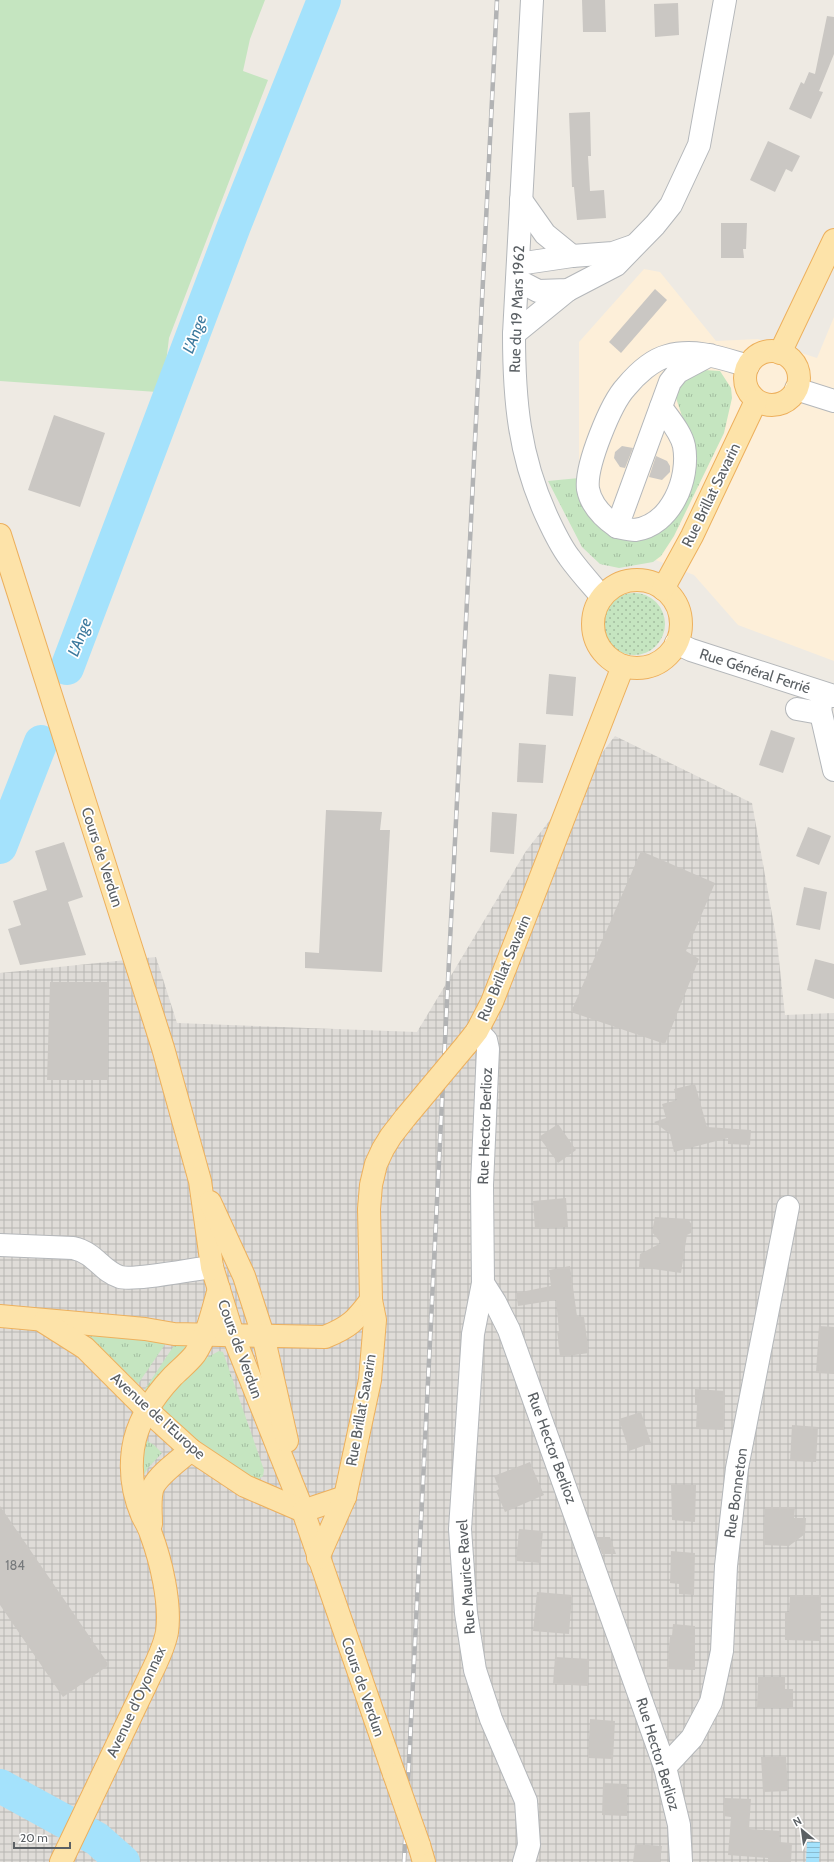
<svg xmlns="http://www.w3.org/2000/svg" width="834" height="1862" viewBox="0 0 834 1862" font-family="Cabin,sans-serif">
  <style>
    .commercial { fill: #fdefd9 }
    .industrial { fill: url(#industrial-grid) }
    .grass { fill: url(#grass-tufts) }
    .park { fill: url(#park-dots) }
    .pitch { fill: #c5e5c0 }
    .water { fill: url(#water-rules) }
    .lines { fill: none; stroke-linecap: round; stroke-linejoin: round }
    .river { stroke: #a4e2fc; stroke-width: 34 }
    .building { fill: #cac7c3 }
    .minor-casing { stroke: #b4b7ba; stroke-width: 24 }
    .major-casing { stroke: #edb05d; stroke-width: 24 }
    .minor { stroke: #fff; stroke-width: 22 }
    .major { stroke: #fde3a9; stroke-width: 22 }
    .rail-casing { stroke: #b2b3b4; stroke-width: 4.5 }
    .rail { stroke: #fff; stroke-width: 3; stroke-dasharray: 9; stroke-linecap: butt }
    .major-bridge-casing { stroke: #edb05d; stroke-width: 24; stroke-linecap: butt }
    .major-bridge { stroke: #fde3a9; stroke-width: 22 }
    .labels { text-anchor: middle; stroke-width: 3.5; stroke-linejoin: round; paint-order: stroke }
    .number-label { font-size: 13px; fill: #777a7c }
    .street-label { font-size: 15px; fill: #5b6064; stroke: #fff }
    .water-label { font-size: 16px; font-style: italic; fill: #3c799d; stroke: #fff }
  </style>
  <defs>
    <pattern id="industrial-grid" width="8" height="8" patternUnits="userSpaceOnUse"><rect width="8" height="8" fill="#dfdcd8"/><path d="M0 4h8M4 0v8" fill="none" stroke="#b8b6b3"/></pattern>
    <pattern id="grass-tufts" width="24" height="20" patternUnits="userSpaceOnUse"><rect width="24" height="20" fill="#c5e5c0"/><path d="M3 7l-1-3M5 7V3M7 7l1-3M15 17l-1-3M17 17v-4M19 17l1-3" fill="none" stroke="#a3bda0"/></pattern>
    <pattern id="park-dots" width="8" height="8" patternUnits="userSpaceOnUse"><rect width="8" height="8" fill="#c5e5c0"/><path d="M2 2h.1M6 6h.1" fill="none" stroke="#a3bda0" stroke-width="1.8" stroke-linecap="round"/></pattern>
    <pattern id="water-rules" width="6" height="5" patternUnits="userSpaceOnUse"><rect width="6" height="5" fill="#a4e2fc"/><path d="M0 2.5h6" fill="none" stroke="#89bbd0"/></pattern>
  </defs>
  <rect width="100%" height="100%" fill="#eeeae3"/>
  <polygon class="commercial" points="644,269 660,272 716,341 758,339 817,358 834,317 834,661 738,625 694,575 620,546 579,478 579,342"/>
  <polygon class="industrial" points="615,736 752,803 777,942 785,1015 834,1013 834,1862 0,1862 0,973 156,957 177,1023 417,1032 526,851"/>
  <g class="grass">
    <polygon points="704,370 720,371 731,388 732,398 724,433 674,536 661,556 653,562 619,568 600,564 582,547 548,481 579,478 639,538 694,452 674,392 684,377"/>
    <polygon points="84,1331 168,1340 138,1384"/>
    <polygon points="177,1341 187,1343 188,1346 149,1395 145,1392 145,1389"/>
    <path d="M219,1351l4,1 41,118 -1,6 -4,3 -10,-1 -66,-47 -21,-23c5,-22 38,-48 57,-57z"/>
    <polygon points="144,1439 154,1445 162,1453 148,1468 143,1476 139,1474"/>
  </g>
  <circle class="park" cx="634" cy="624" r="31"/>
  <polygon class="pitch" points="0,0 265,0 250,39 243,71 268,80 169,338 165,371 157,392 0,381"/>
  <polygon class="water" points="807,1842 820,1842 819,1862 806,1862"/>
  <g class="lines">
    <g class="river">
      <polyline points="67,668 234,226 324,0"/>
      <polyline points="0,847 41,742"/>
      <polyline points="0,1786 97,1839 123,1862"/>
    </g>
  </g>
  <g class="building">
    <polygon points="582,0 605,0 606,32 583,32"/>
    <polygon points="678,3 679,35 655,37 654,4"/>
    <polygon points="827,16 834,17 834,54 819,91 823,92 811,119 789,109 801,82 804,84 809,72 815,74"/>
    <polygon points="590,112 591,156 588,156 590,191 604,190 606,218 577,220 574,187 572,187 569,113"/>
    <polygon points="768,141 800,156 792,172 786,169 775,192 750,180"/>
    <polygon points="721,223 747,223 746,249 743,249 744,258 721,258"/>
    <polygon points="655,289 667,300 621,353 609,342"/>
    <polygon points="54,415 105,433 80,507 28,490"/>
    <polygon points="622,446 633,448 625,468 620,467 614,458 615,452"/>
    <polygon points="656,456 667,461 670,466 670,472 662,480 649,477"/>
    <polygon points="549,674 576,677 573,716 546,714"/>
    <polygon points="771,730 795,738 783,773 759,765"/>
    <polygon points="519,743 546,745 543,783 517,782"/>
    <polygon points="326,810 382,812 380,830 390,830 382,972 305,968 305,952 319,953"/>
    <polygon points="492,812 517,814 514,854 490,852"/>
    <polygon points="808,827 831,836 819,865 796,856"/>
    <polygon points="64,842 83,897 68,902 86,955 20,965 8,929 21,925 13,901 47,890 35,851"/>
    <polygon points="641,851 715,883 686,951 699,959 665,1044 571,1012"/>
    <polygon points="804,887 827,892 820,930 796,925"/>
    <polygon points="815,959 834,964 834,999 807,990"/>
    <polygon points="50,982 109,982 108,1080 47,1080"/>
    <polygon points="695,1084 707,1127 751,1130 750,1145 728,1144 728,1138 674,1152 670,1134 654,1122 666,1118 662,1104 677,1100 674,1089"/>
    <polygon points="558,1124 576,1150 558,1163 539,1137"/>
    <polygon points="566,1198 568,1227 535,1229 533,1201"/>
    <polygon points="655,1217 688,1219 692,1225 691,1233 687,1235 681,1273 639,1267 640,1254 661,1243 652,1232"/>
    <polygon points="570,1266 577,1316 584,1317 589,1353 560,1357 557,1331 559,1331 556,1300 518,1306 516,1293 551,1286 549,1270"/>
    <polygon points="819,1326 834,1327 834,1374 816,1373"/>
    <polygon points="695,1389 725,1391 724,1430 696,1429 697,1405 695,1404"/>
    <polygon points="641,1412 651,1443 629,1451 619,1419"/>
    <polygon points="792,1425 818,1427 816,1462 790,1461"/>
    <polygon points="530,1462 544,1495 505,1512 496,1491 499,1489 494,1476"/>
    <polygon points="671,1484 696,1485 695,1522 672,1520"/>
    <polygon points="0,1506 109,1665 63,1697 0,1605"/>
    <polygon points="765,1507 795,1507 794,1518 806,1518 805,1534 789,1546 763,1545"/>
    <polygon points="519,1529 543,1531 540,1563 516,1561"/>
    <polygon points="596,1537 610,1537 616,1554 602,1554"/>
    <polygon points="671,1551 695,1553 694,1595 679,1594 679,1584 670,1583"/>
    <polygon points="537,1592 572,1595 569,1634 533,1631"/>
    <polygon points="790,1595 821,1595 820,1641 785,1640 785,1612 789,1612"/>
    <polygon points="673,1624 695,1626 695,1670 667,1669 670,1636 672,1636"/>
    <polygon points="555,1657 589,1659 588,1686 553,1684"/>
    <polygon points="758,1677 785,1677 785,1689 793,1689 793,1708 757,1708"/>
    <polygon points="590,1719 615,1721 613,1759 588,1758"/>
    <polygon points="786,1756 788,1791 763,1792 761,1757"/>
    <polygon points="603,1783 627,1784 627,1816 602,1815"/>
    <polygon points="724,1798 751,1799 749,1829 780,1831 779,1842 792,1843 791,1862 768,1862 768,1858 728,1855 731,1817 723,1816"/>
    <polygon points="635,1844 662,1846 660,1862 633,1862"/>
  </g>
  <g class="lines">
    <g class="minor-casing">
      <g id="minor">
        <path d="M532,0l-18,334c0,66 5,122 33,183 6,13 13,28 22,40 10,14 22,27 33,40"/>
        <polyline points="521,200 545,234 572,256"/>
        <polyline points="518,264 572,256 613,253 633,246"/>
        <polyline points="517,280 538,291 568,290 616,265 655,225 671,205 699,145 725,0"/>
        <polyline points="514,334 568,290"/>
        <path d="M710,355l-32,17 -8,10 -53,145c-13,-9 -26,-22 -29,-38 -3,-23 23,-86 38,-102 10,-12 26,-27 41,-31 28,-8 54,2 81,10"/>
        <polyline points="796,389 834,401"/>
        <path d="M617,527c5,1 12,3 18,3 36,-5 55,-51 49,-84 -3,-14 -15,-27 -23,-39"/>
        <polyline points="676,643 691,650 834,696"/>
        <polyline points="797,709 814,712 820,709 823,696"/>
        <polyline points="820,709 834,770"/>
        <polyline points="477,1031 486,1040 488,1049 482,1185 483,1283 495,1302 509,1330 665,1767 679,1825 681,1862"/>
        <path d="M0,1245l73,3c23,5 28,23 47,29 15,4 73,-8 92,-10"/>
        <polyline points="483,1283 473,1334 460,1529 466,1613 475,1670 491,1719 526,1801 529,1845 524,1862"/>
        <polyline points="665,1767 692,1738 711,1702 722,1651 726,1566 737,1468 788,1207"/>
      </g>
    </g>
    <g class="major-casing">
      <g id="major">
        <circle cx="772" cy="378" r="27"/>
        <polyline points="780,353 834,240"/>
        <polyline points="0,535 163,1048 200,1181 212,1267 233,1335 303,1511 394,1774"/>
        <circle cx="637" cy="624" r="44"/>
        <polyline points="663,589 692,536 756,401"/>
        <polyline points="466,1045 477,1031 492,1002 623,666"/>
        <polyline points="210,1202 244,1276 263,1335 287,1441"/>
        <path d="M0,1316l145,13 29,5 151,3c25,-10 31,-17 46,-37"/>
        <polyline points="44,1322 85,1348 147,1410 191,1450 245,1486 303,1511"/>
        <polyline points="303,1511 345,1497"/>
        <path d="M151,1524c0,-12 -2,-27 2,-37 6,-13 28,-28 38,-37"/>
        <polyline points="318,1558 345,1497 370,1380 375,1320 371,1300 369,1209 371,1185 376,1164 383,1149 391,1136 405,1118"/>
        <polyline points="419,1845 424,1862"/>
        <path d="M61,1862l87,-182c7,-15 16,-31 19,-48 4,-29 -6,-71 -16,-98 -2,-7 -6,-13 -9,-19 -9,-21 -12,-44 -9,-66 4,-28 21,-53 40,-73 7,-7 16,-14 22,-22 13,-20 17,-42 24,-65"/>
      </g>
    </g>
    <use href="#minor" class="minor"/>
    <use href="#major" class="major"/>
    <g class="rail-casing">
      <polyline id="rail" points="404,1862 497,0"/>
    </g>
    <use href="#rail" class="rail"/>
    <g class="major-bridge-casing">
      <g id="major-bridge">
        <polyline points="405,1118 466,1045"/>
        <polyline points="394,1774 419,1845"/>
      </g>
    </g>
    <use href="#major-bridge" class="major-bridge"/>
  </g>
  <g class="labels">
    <g class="number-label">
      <text x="15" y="1570">184</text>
    </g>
    <g class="street-label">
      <text transform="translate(517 309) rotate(-88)" y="5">Rue du 19 Mars 1962</text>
      <text transform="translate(711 495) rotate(-64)" y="5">Rue Brillat Savarin</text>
      <text transform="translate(755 671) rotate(18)" y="5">Rue Général Ferrié</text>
      <text transform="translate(102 857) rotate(72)" y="5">Cours de Verdun</text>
      <text transform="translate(504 968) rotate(-67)" y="5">Rue Brillat Savarin</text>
      <text transform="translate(485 1126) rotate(-88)" y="5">Rue Hector Berlioz</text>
      <text transform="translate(240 1349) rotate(70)" y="5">Cours de Verdun</text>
      <text transform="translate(361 1410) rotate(-80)" y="5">Rue Brillat Savarin</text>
      <text transform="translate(158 1416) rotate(42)" y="5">Avenue de l'Europe</text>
      <text transform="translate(552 1448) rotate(70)" y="5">Rue Hector Berlioz</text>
      <text transform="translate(736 1493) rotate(-82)" y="5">Rue Bonneton</text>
      <text transform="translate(466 1577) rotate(-94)" y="5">Rue Maurice Ravel</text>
      <text transform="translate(363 1687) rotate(71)" y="5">Cours de Verdun</text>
      <text transform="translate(136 1702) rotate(-65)" y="5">Avenue d'Oyonnax</text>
      <text transform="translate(658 1754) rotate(73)" y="5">Rue Hector Berlioz</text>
    </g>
    <g class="water-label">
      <text transform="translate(194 334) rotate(-69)" y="6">L'Ange</text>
      <text transform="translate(79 637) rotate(-69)" y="6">L'Ange</text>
    </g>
  </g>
  <g transform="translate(802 1830) rotate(331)" stroke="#ffffff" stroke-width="3" paint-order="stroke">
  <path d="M0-3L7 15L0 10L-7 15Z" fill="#5b6064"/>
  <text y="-6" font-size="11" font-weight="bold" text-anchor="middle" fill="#5b6064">N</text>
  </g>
  <path d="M14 1842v6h56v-6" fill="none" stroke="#5b6064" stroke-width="2"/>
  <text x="20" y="1842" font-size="12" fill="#5b6064" stroke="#ffffff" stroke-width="3" paint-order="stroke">20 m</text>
</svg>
